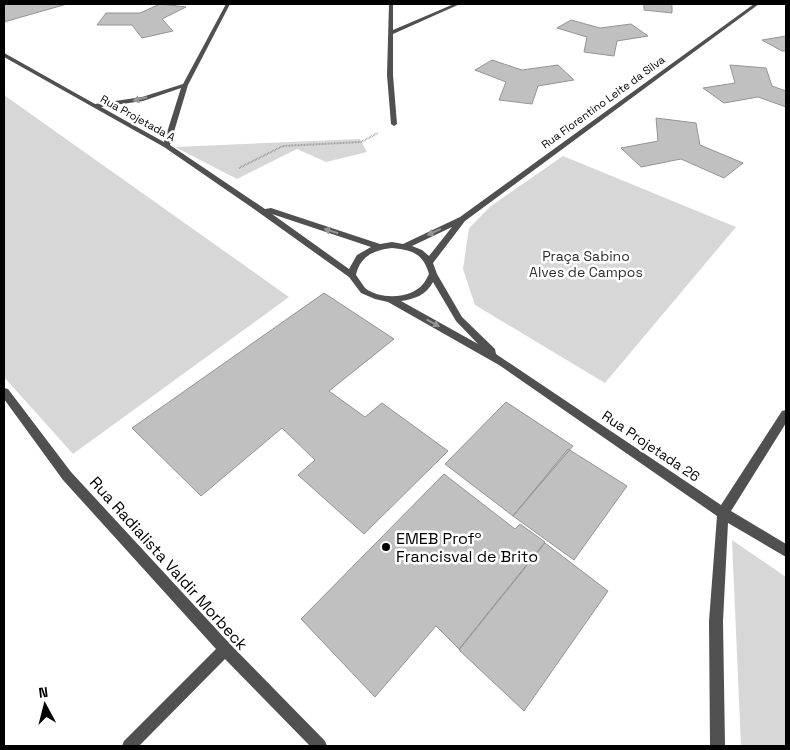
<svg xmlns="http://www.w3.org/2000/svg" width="790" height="750" viewBox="0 0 790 750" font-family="'Space Grotesk',sans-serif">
  <rect width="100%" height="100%" fill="#fff"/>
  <path fill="#d7d7d7" d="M 4,95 L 289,297 L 73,454 L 4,377 Z
    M 360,139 L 367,152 L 326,162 L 297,149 L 237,179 L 175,147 Z
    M 563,156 L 736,227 L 605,383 L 475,305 L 463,269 L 469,228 L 491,206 Z
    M 732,540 L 786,577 L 786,746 L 741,746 Z"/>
  <path fill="#c0c0c0" stroke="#949494" d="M 4,4 L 67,4 L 4,22 Z
    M 160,4 L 186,7 L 162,19 L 173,31 L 142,38 L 132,25 L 97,25 L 106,13 L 140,13 Z
    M 644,4 L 672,4 L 672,13 L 644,10 Z
    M 571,20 L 600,28 L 631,24 L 648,36 L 617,41 L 614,56 L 584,52 L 587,37 L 557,28 Z
    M 786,36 L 786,51 L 782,51 L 762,40 Z
    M 492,60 L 522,70 L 558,65 L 574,80 L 538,86 L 532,104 L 499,100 L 506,82 L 475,70 Z
    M 730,65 L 766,68 L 772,86 L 786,91 L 786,107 L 758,97 L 724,103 L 703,88 L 735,83 Z
    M 656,118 L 696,123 L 700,145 L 743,163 L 724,178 L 681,159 L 641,167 L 621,148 L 658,141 Z
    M 324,293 L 394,339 L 329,391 L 365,417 L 382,403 L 448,451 L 364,534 L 298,475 L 315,460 L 282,428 L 201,496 L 132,428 Z
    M 506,402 L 573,446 L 513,516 L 445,464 Z
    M 568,449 L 627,486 L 574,560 L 513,516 Z
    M 444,474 L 515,529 L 520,524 L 545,542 L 459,649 L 436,626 L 375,697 L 301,619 Z
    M 545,543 L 608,591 L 524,711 L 459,650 Z"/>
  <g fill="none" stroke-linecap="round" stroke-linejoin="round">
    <path stroke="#727272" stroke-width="2" stroke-dasharray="0.5 1" stroke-linecap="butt" d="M 239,168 L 283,146 L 361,142 L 378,133"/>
    <path fill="#505050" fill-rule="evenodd" d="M 226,4 L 230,4 L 188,85 L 170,145 L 265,209 L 271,208 L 380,244 L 392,242 L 403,244 L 460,217 L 754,4 L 759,4 L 465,221 L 433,263 L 437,274 L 462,317 L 495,349 L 496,354 L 721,505 L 782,411 L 786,410 L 786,423 L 731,511 L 786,544 L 786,557 L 728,523 L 723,621 L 725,746 L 710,746 L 709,621 L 717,516 L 499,365 L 388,302 L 375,299 L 361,293 L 349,277 L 254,209 L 164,147 L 4,57 L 4,53 L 6,54 L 95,104 L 142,97 L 183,84 ZM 181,88 L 164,142 L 101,107 L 143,101 ZM 272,214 L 371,247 L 357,255 L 349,269 ZM 452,227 L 429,256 L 422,250 L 412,246 ZM 392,248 C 412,250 423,253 429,274 C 427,277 426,281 423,284 C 411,299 380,300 365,288 C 362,284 359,279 356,275 C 360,256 374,250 392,248 ZM 433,282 L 456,321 L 478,344 L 401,301 C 415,299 426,295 433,282 Z
      M 389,4 L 393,4 L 393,30 L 454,4 L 460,4 L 393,34 L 393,75 L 397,124 L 394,126 L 391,124 L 387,75 Z
      M 4,388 L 8,389 L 71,472 L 230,644 L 325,741 L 327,746 L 310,746 L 225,659 L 139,746 L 122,746 L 124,741 L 216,649 L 63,480 L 4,399 Z"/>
  </g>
  <defs><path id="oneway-solid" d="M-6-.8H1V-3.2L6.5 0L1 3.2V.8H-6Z" transform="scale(1.25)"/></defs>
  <g fill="#969696">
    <use href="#oneway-solid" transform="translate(140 99) rotate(166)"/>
    <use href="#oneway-solid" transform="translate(331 231) rotate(-162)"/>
    <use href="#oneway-solid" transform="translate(434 232) rotate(155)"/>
    <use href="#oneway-solid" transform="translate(433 323) rotate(29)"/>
  </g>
  <circle fill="#000" stroke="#fff" stroke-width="2" cx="386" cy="547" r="5"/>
  <g text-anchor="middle" stroke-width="5" stroke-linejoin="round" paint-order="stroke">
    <g font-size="11" fill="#000" stroke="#fff">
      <text transform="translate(603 102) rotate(-36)" y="4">Rua Florentino Leite da Silva</text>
      <text transform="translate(138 118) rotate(29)" y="4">Rua Projetada A</text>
    </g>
    <g font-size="14" fill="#2e2e2e" stroke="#fff">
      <text x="586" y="261">Praça Sabino<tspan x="586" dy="16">Alves de Campos</tspan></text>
    </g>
    <g font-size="14" fill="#000" stroke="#fff">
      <text transform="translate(651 446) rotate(34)" y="5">Rua Projetada 26</text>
    </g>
    <g font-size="16" fill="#000" stroke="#fff" text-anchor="start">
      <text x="396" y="544">EMEB Profº<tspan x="396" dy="18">Francisval de Brito</tspan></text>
    </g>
    <g font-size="16" fill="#000" stroke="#fff">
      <text transform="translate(169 563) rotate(48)" y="6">Rua Radialista Valdir Morbeck</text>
    </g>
  </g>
  <rect width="790" height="750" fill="none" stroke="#000000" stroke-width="10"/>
  <g transform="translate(45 705) rotate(353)" stroke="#ffffff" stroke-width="4" paint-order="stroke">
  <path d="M0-4L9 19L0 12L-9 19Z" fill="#000000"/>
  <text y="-8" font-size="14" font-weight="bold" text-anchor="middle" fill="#000000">N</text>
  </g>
</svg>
